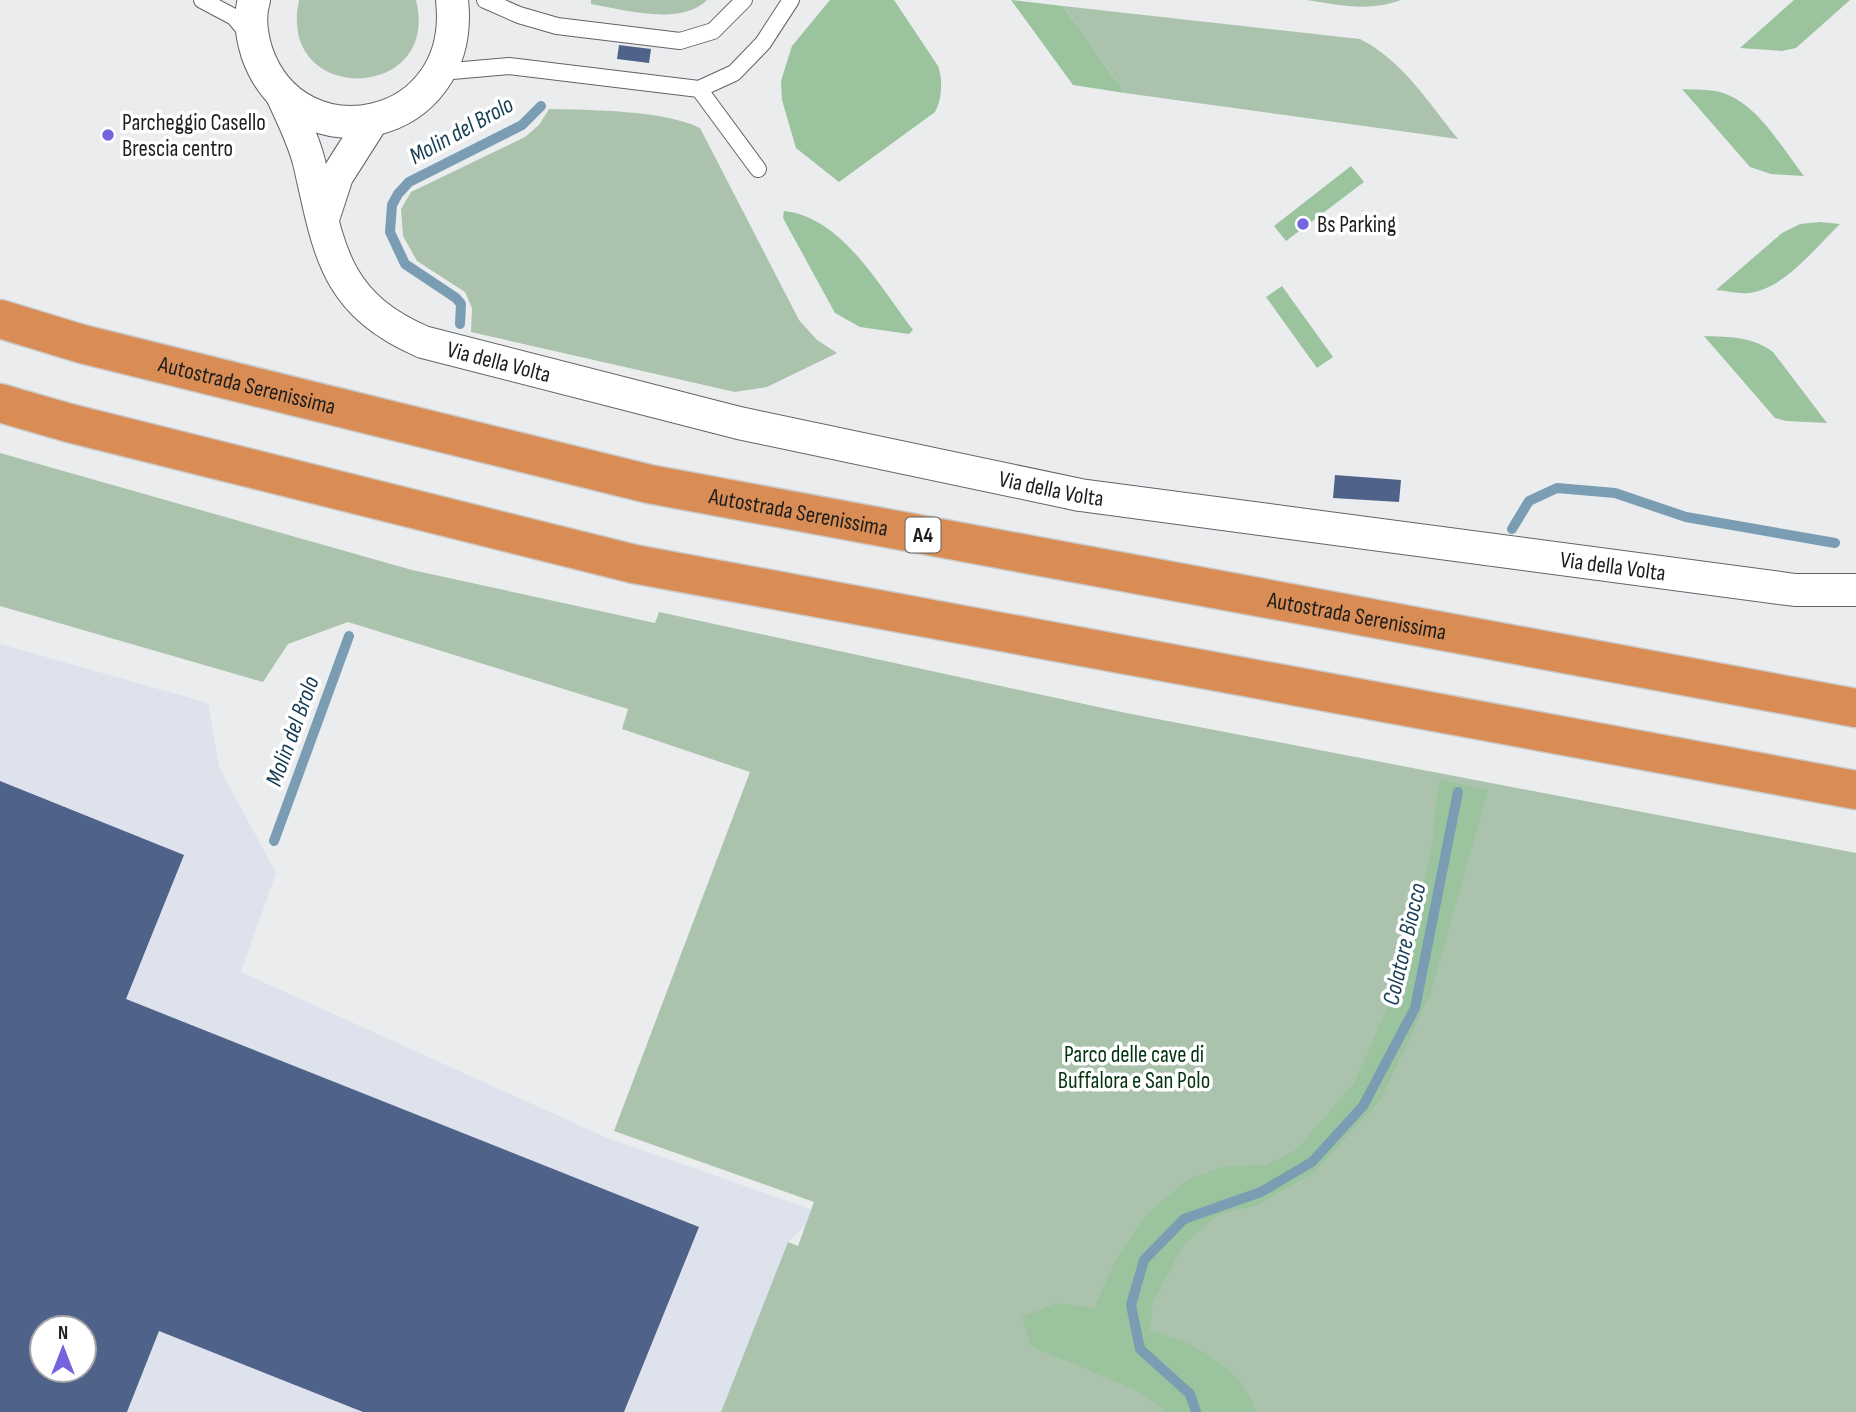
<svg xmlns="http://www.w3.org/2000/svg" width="1856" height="1412" viewBox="0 0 1856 1412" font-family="'Sofia Sans Condensed',sans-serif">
  <rect width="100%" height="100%" fill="#eaecee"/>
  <path fill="#dee2ec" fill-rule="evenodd" d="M 0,644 L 208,703 L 219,767 L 276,873 L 241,972 L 605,1137 L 819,1212 L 788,1242 L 721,1412 L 0,1412 ZM 42,1328 L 84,1328 L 84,1370 L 42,1370 Z"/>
  <path fill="#abc3ad" d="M 299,0 L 416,0 C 442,102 276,107 299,0 Z
    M 591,0 L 707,0 C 682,26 624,10 591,4 Z
    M 1307,0 L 1401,0 C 1369,12 1339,5 1307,0 Z
    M 1063,6 L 1360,39 C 1403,61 1428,102 1458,139 L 1125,93 Z
    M 549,109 C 591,110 663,110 700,128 L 799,320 L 817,340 L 837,353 L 767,387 L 735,392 L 471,332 L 472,308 L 465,292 L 417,261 L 403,236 L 401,209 L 411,192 L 525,137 L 539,125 Z
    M 0,453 L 412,570 L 655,623 L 659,612 L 1126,713 L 1856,853 L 1856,1412 L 721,1412 L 788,1242 L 798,1246 L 814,1202 L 614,1131 L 750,772 L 622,729 L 628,709 L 348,622 L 288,644 L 263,682 L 0,606 Z"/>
  <path fill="#9ac39e" d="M 830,0 L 894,0 L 938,66 C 943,79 942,100 935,112 L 839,182 L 796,148 L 782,100 L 781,81 L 792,46 Z
    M 1011,0 L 1063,6 L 1125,93 L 1073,85 Z
    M 1794,0 L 1850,0 L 1796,48 L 1782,51 L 1740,48 Z
    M 1682,89 C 1694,90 1708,89 1720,92 C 1758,103 1780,146 1804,176 L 1771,174 L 1750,167 Z
    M 1351,166 L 1364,182 L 1286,241 L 1274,226 Z
    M 784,211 C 842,217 880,287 913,330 L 909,334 L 860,327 L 835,313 L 783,218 Z
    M 1820,222 L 1840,224 C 1816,247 1784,289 1749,293 C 1739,294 1727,291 1716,290 L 1782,233 L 1800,224 Z
    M 1282,286 L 1333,357 L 1317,368 L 1266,297 Z
    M 1704,336 C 1729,337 1752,336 1773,352 L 1827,423 L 1786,421 L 1775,418 Z
    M 1439,780 L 1488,790 L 1431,993 L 1382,1097 L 1315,1172 L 1257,1205 L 1217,1215 L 1182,1247 L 1153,1302 L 1150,1331 C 1162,1335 1175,1338 1187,1343 C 1211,1354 1253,1384 1255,1412 L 1166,1412 L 1140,1392 L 1031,1346 L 1022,1317 L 1057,1303 L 1094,1308 L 1116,1260 L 1148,1213 L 1187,1180 L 1225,1166 L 1266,1165 L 1297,1149 L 1354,1083 L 1404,970 L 1431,851 Z"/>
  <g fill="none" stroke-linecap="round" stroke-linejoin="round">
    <path stroke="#7a9db3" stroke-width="10" d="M 460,324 L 461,304 L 456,298 L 405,264 L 390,232 L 392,205 L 398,194 L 409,182 L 522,125 L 541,106
      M 1512,529 L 1529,501 L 1557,488 L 1615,493 L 1686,517 L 1835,543
      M 274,841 L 349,636
      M 1196,1412 L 1190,1394 L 1140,1349 L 1131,1305 L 1144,1260 L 1184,1219 L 1261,1192 L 1312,1162 L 1363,1106 L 1415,1008 L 1458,792"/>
  </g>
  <path fill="#4f628a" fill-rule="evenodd" d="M 619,45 L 651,49 L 649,63 L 617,59 Z
    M 1335,475 L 1401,480 L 1399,502 L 1333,498 Z
    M 0,781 L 184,855 L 126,999 L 699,1227 L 624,1412 L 363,1412 L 159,1331 L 127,1412 L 0,1412 ZM 42,1328 L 84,1328 L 84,1370 L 42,1370 Z"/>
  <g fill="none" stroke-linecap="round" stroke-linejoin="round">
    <g stroke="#626366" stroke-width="18">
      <path id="lane" d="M 202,0 L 234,17 L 249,35
        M 485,0 L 519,15 L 557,26 L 680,41 L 713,31 L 744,0
        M 441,72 L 509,66 L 699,89 L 734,73 L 763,43 L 791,0
        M 699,89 L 758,169"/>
    </g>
    <g stroke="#626366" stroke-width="34">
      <g id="street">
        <path d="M 254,0 C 249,16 252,37 257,53 C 297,167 467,133 452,0"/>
        <path id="s1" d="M 281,93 C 291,115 303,138 309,162 C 329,249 333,303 423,342 L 739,423 L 1080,495 L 1795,590 L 1856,590"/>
        <path d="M 323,219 L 337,176 L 372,121"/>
      </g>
    </g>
    <g stroke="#c9c9c9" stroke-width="41">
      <g id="highway">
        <path id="s2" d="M 0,319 L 82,344 L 649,484 L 1856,708"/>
        <path d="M 0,403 L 69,423 L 634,564 L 1856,790"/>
      </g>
    </g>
    <use href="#lane" stroke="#fff" stroke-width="16"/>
    <use href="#street" stroke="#fff" stroke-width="32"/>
    <use href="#highway" stroke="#d98d54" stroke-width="38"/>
  </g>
  <g fill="#7464de" stroke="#fff" stroke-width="2.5">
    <circle cx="108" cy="135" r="7"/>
    <circle cx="1303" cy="224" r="7"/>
  </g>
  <g text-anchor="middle" stroke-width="7" stroke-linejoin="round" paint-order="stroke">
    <rect fill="#fff" stroke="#616262" stroke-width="2" x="905.5" y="517.5" width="35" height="35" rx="5"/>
    <g font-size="21" font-weight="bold" fill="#1d1e1e">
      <text x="923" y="542">A4</text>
    </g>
    <g font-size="23" fill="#1d1e1e" stroke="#fff" text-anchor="start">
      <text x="122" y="130">Parcheggio Casello<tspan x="122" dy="26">Brescia centro</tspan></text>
      <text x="1317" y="232">Bs Parking</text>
    </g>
    <g font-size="23" fill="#1d1e1e" stroke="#fff">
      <text dy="8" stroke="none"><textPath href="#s1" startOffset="378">Via della Volta</textPath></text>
      <text dy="8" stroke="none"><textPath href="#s2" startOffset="256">Autostrada Serenissima</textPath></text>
      <text dy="8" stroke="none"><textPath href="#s1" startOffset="945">Via della Volta</textPath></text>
      <text dy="8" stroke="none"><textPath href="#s2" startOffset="822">Autostrada Serenissima</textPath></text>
      <text dy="8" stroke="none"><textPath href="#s1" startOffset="1512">Via della Volta</textPath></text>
      <text dy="8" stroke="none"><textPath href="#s2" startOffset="1390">Autostrada Serenissima</textPath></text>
    </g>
    <g font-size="23" fill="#04330f" stroke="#fff">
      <text x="1134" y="1062">Parco delle cave di<tspan x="1134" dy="26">Buffalora e San Polo</tspan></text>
    </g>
    <g font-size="24" font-style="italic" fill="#163d53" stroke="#fff">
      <text transform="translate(461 130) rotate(-29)" y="8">Molin del Brolo</text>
      <text transform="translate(292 731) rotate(-70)" y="8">Molin del Brolo</text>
      <text transform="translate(1404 944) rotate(-77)" y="8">Colatore Biocco</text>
    </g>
  </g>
  <g transform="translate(63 1349)"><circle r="33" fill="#ffffff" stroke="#a5a5a5" stroke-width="2"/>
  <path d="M0-5L12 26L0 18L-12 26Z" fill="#7464de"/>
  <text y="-10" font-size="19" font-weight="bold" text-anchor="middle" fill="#1d1e1e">N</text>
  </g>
</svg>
